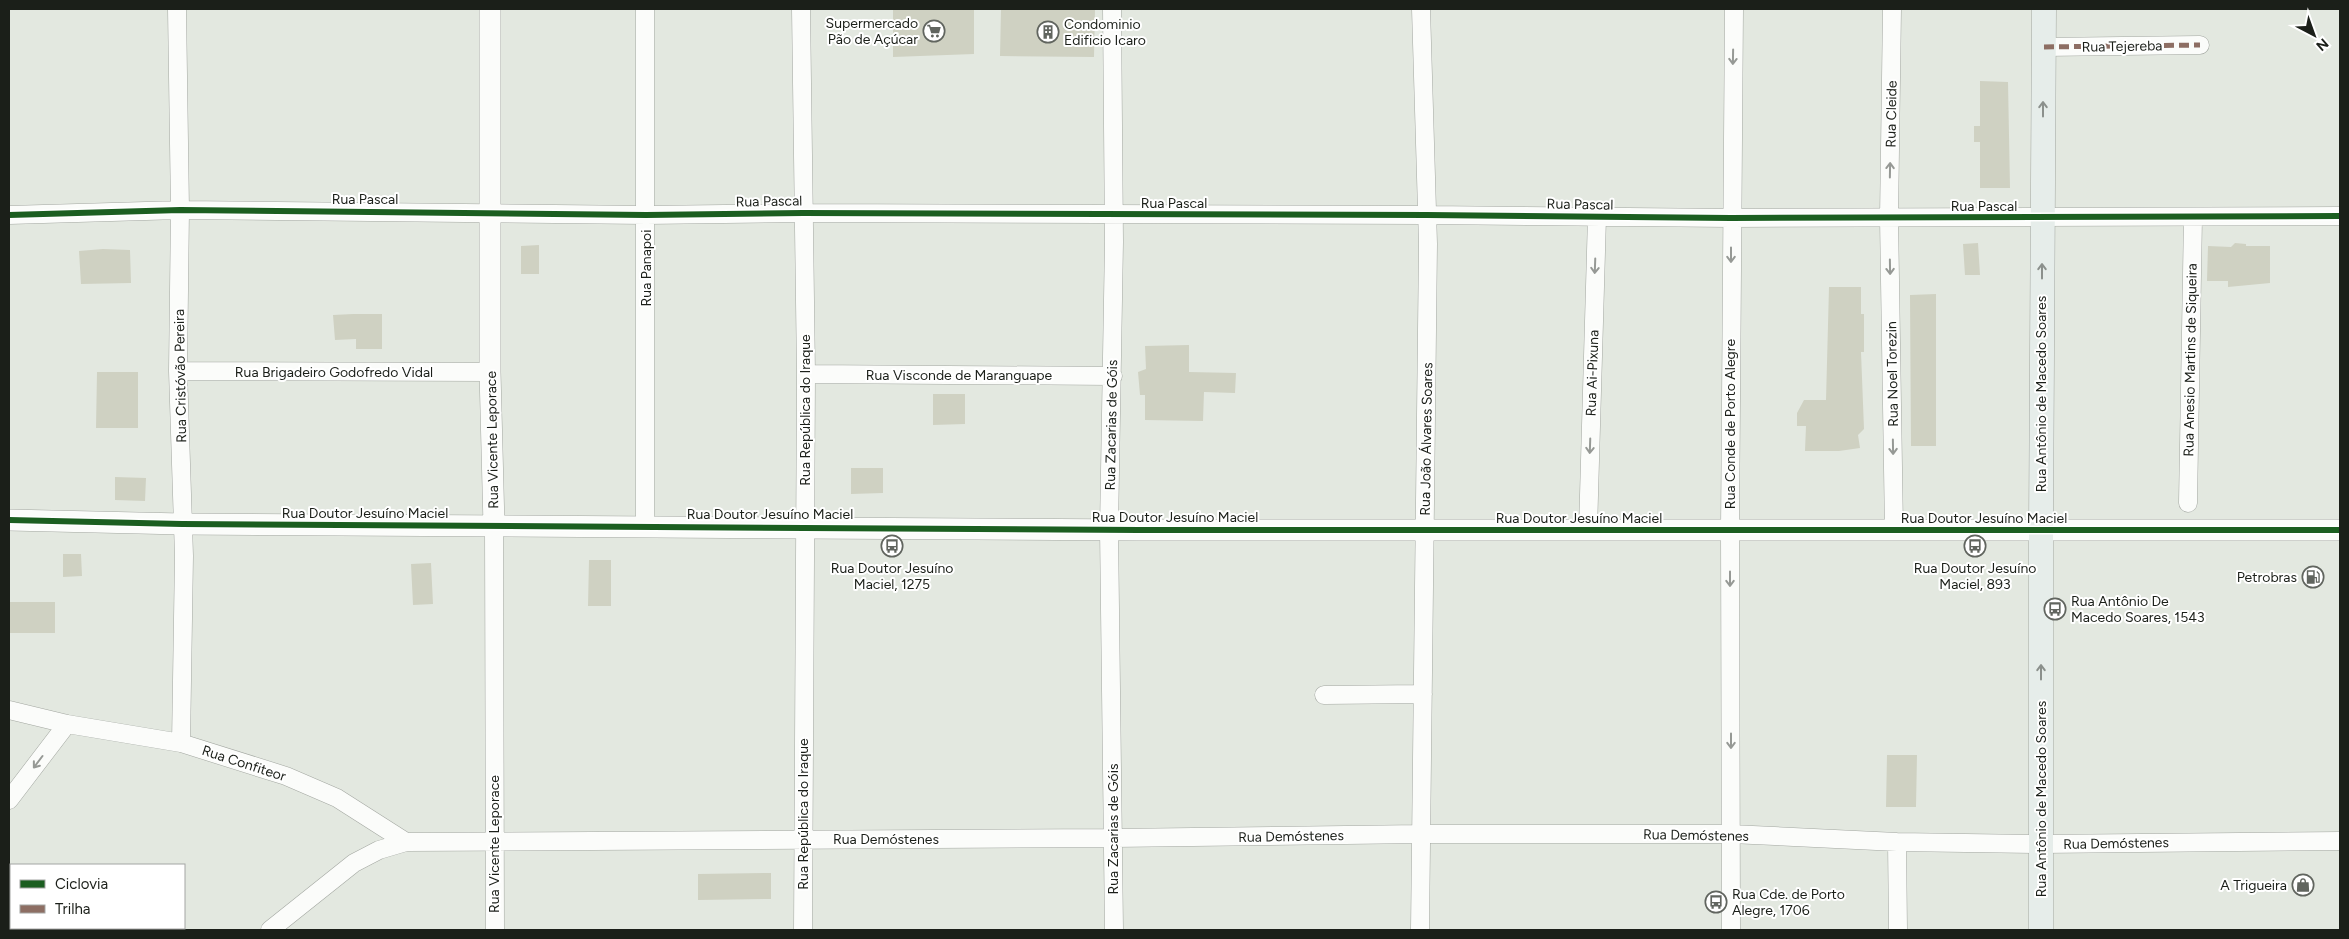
<svg xmlns="http://www.w3.org/2000/svg" width="2349" height="939" viewBox="0 0 2349 939" font-family="Figtree,sans-serif">
  <rect width="100%" height="100%" fill="#e3e8e0"/>
  <path fill="#cfd1c2" d="M 893,9 L 974,9 L 974,54 L 893,57 Z
    M 1001,9 L 1095,9 L 1094,57 L 1000,56 Z
    M 1980,81 L 2008,82 L 2010,188 L 1980,188 L 1980,142 L 1974,142 L 1974,126 L 1980,126 Z
    M 1978,243 L 1980,275 L 1965,275 L 1963,244 Z
    M 2235,243 L 2246,244 L 2246,246 L 2270,246 L 2270,283 L 2228,287 L 2228,281 L 2207,281 L 2208,246 L 2231,247 Z
    M 539,245 L 539,274 L 521,274 L 521,246 Z
    M 103,249 L 130,250 L 131,283 L 81,284 L 79,251 Z
    M 1829,287 L 1861,287 L 1861,314 L 1864,314 L 1864,352 L 1861,352 L 1864,429 L 1858,435 L 1860,448 L 1839,451 L 1805,451 L 1806,426 L 1797,426 L 1797,413 L 1804,400 L 1826,400 Z
    M 1936,294 L 1936,446 L 1911,446 L 1910,295 Z
    M 353,314 L 382,314 L 382,349 L 356,349 L 356,339 L 335,340 L 333,315 Z
    M 1189,345 L 1189,372 L 1236,373 L 1235,393 L 1204,392 L 1203,421 L 1145,420 L 1145,395 L 1140,395 L 1138,372 L 1146,369 L 1145,346 Z
    M 97,372 L 138,372 L 138,428 L 96,428 Z
    M 933,394 L 965,394 L 965,424 L 933,425 Z
    M 851,468 L 883,468 L 883,493 L 851,494 Z
    M 115,477 L 146,478 L 145,501 L 115,500 Z
    M 63,554 L 81,554 L 82,576 L 63,577 Z
    M 589,560 L 611,560 L 611,606 L 588,606 Z
    M 431,563 L 433,604 L 413,605 L 411,564 Z
    M 9,602 L 55,602 L 55,633 L 9,633 Z
    M 1887,755 L 1917,755 L 1916,807 L 1886,807 Z
    M 771,873 L 771,899 L 698,900 L 698,874 Z"/>
  <g fill="none" stroke-linecap="round" stroke-linejoin="round">
    <g stroke="#a3a7a1" stroke-width="19">
      <path id="minor" d="M 177,9 L 180,210 L 178,371 L 184,556 L 181,743
        M 645,9 L 645,526
        M 801,9 L 806,374 L 803,930
        M 1112,9 L 1114,242 L 1109,529 L 1114,930
        M 1892,9 L 1889,218 L 1894,530
        M 2044,47 L 2200,45
        M 9,215 L 180,210 L 646,215 L 803,213 L 1427,215 L 1731,218 L 2340,216
        M 178,371 L 490,372
        M 806,374 L 1113,376
        M 2188,503 L 2193,217
        M 494,526 L 495,930
        M 1588,530 L 1597,217
        M 1324,695 L 1423,694
        M 9,710 L 67,724 L 181,743 L 286,776 L 337,798 L 406,842
        M 9,800 L 67,724
        M 1897,842 L 1898,930
        M 9,879 L 11,880
        M 9,899 L 11,897
        M 50,928 L 51,930
        M 141,928 L 145,930
        M 270,930 L 354,863 L 379,850 L 406,842 L 1114,838 L 1421,834 L 1731,834 L 1897,842 L 2041,844 L 2340,841
        M 1420,930 L 1428,244 L 1421,9
        M 1731,930 L 1730,530 L 1734,9"/>
    </g>
    <g stroke="#a3a7a1" stroke-width="22">
      <path id="tertiary" d="M 490,9 L 490,372 L 494,526
        M 9,520 L 182,524 L 1139,530 L 2340,530"/>
    </g>
    <g stroke="#a3a7a1" stroke-width="25">
      <path id="secondary" d="M 2041,930 L 2041,530 L 2044,9"/>
    </g>
    <use href="#minor" stroke="#fbfcfa" stroke-width="18"/>
    <use href="#tertiary" stroke="#fbfcfa" stroke-width="21"/>
    <use href="#secondary" stroke="#e6edea" stroke-width="24"/>
    <path stroke="#8d6e63" stroke-width="5" stroke-dasharray="10 5" stroke-linecap="butt" d="M 2044,47 L 2200,45"/>
    <g stroke="#fff" stroke-width="9">
      <path id="cycleway" d="M 9,215 L 180,210 L 646,215 L 803,213 L 1427,215 L 1731,218 L 2340,216
        M 9,520 L 182,524 L 1139,530 L 2340,530"/>
    </g>
    <use href="#cycleway" stroke="#1b5e20" stroke-width="6"/>
  </g>
  <defs><path id="oneway-shaft" d="M-6 0H5M1.5-3L5.5 0L1.5 3" fill="none" stroke-width="1.6" stroke-linecap="round" stroke-linejoin="round" transform="scale(1.25)"/></defs>
  <g stroke="#969995">
    <use href="#oneway-shaft" transform="translate(1733 57) rotate(91)"/>
    <use href="#oneway-shaft" transform="translate(1890 170) rotate(-89)"/>
    <use href="#oneway-shaft" transform="translate(1731 255) rotate(90)"/>
    <use href="#oneway-shaft" transform="translate(1595 266) rotate(92)"/>
    <use href="#oneway-shaft" transform="translate(1890 267) rotate(89)"/>
    <use href="#oneway-shaft" transform="translate(1590 446) rotate(92)"/>
    <use href="#oneway-shaft" transform="translate(1893 447) rotate(89)"/>
    <use href="#oneway-shaft" transform="translate(1730 579) rotate(90)"/>
    <use href="#oneway-shaft" transform="translate(1731 741) rotate(90)"/>
    <use href="#oneway-shaft" transform="translate(38 762) rotate(127)"/>
  </g>
  <g stroke="#8b908c">
    <use href="#oneway-shaft" transform="translate(2043 109) rotate(-90)"/>
    <use href="#oneway-shaft" transform="translate(2042 271) rotate(-90)"/>
    <use href="#oneway-shaft" transform="translate(2041 672) rotate(-90)"/>
  </g>
  <defs>
    <g id="supermarket-ring" transform="scale(1.125)"><circle r="9.5" fill="#fff" stroke="#61655f" stroke-width="1.5"/><path d="M-6-5.5h2.5l.6 2H6L4.5 2H-2.5L-4.4-4H-6ZM-1.5 3.2a1.3 1.3 0 1 0 .1 0ZM3 3.2a1.3 1.3 0 1 0 .1 0Z" fill="#61655f"/></g>
    <g id="building-ring" transform="scale(1.125)"><circle r="9.5" fill="#fff" stroke="#61655f" stroke-width="1.5"/><path d="M-4-6H4V6H1V3H-1V6H-4ZM-2.5-4.3h1.7v1.8h-1.7ZM.8-4.3h1.7v1.8H.8ZM-2.5-1h1.7V.8h-1.7ZM.8-1h1.7V.8H.8Z" fill="#61655f"/></g>
    <g id="bus-ring" transform="scale(1.125)"><circle r="9.5" fill="#fff" stroke="#61655f" stroke-width="1.5"/><path d="M-5-6H5V4H4V6H2V4H-2V6H-4V4H-5ZM-3.5-4V0h7V-4ZM-3.5 1.2v1.5H-2V1.2ZM2 1.2v1.5H3.5V1.2Z" fill="#61655f"/></g>
    <g id="fuel-ring" transform="scale(1.125)"><circle r="9.5" fill="#fff" stroke="#61655f" stroke-width="1.5"/><path d="M-5.5-6h7V0h2V4h1.3V-2.5L3-4.5l.8-.8L6-3V5H2.5V1h-1V6h-7ZM-4.2-4.7v3.2H.2V-4.7Z" fill="#61655f"/></g>
    <g id="shop-ring" transform="scale(1.125)"><circle r="9.5" fill="#fff" stroke="#61655f" stroke-width="1.5"/><path d="M-5-2.5h2.3a2.7 3.5 0 0 1 5.4 0H5L5.5 6h-11ZM-1.5-2.5h3a1.5 2.3 0 0 0-3 0Z" fill="#61655f"/></g>
  </defs>
  <g fill-rule="evenodd">
    <use href="#supermarket-ring" x="934" y="31"/>
    <use href="#building-ring" x="1048" y="32"/>
    <use href="#bus-ring" x="892" y="546"/>
    <use href="#bus-ring" x="1975" y="546"/>
    <use href="#fuel-ring" x="2313" y="577"/>
    <use href="#bus-ring" x="2055" y="609"/>
    <use href="#shop-ring" x="2303" y="885"/>
    <use href="#bus-ring" x="1716" y="902"/>
  </g>
  <g text-anchor="middle" stroke-width="4" stroke-linejoin="round" paint-order="stroke">
    <g font-size="14" fill="#1b1f19" stroke="#fff" text-anchor="end">
      <text x="918" y="28">Supermercado<tspan x="918" dy="16">Pão de Açúcar</tspan></text>
      <text x="1064" y="29" text-anchor="start">Condominio<tspan x="1064" dy="16">Edificio Icaro</tspan></text>
      <text x="892" y="573" text-anchor="middle">Rua Doutor Jesuíno<tspan x="892" dy="16">Maciel, 1275</tspan></text>
      <text x="1975" y="573" text-anchor="middle">Rua Doutor Jesuíno<tspan x="1975" dy="16">Maciel, 893</tspan></text>
      <text x="2297" y="582">Petrobras</text>
      <text x="2071" y="606" text-anchor="start">Rua Antônio De<tspan x="2071" dy="16">Macedo Soares, 1543</tspan></text>
      <text x="2287" y="890">A Trigueira</text>
      <text x="1732" y="899" text-anchor="start">Rua Cde. de Porto<tspan x="1732" dy="16">Alegre, 1706</tspan></text>
    </g>
    <g font-size="14" fill="#1b1f19" stroke="#fff">
      <text transform="translate(2122 46) rotate(-1)" y="5">Rua Tejereba</text>
      <text transform="translate(1891 114) rotate(-89)" y="5">Rua Cleide</text>
      <text x="365" y="204">Rua Pascal</text>
      <text transform="translate(769 201) rotate(-1)" y="5">Rua Pascal</text>
      <text x="1174" y="208">Rua Pascal</text>
      <text transform="translate(1580 204) rotate(1)" y="5">Rua Pascal</text>
      <text x="1984" y="211">Rua Pascal</text>
      <text transform="translate(646 268) rotate(-90)" y="5">Rua Panapoi</text>
      <text transform="translate(2190 360) rotate(-89)" y="5">Rua Anesio Martins de Siqueira</text>
      <text x="334" y="377">Rua Brigadeiro Godofredo Vidal</text>
      <text transform="translate(1592 373) rotate(-88)" y="5">Rua Ai-Pixuna</text>
      <text transform="translate(1892 374) rotate(-91)" y="5">Rua Noel Torezin</text>
      <text x="959" y="380">Rua Visconde de Maranguape</text>
      <text transform="translate(180 376) rotate(-91)" y="5">Rua Cristóvão Pereira</text>
      <text transform="translate(2041 394) rotate(-90)" y="5">Rua Antônio de Macedo Soares</text>
      <text transform="translate(805 410) rotate(-90)" y="5">Rua República do Iraque</text>
      <text transform="translate(1730 424) rotate(-90)" y="5">Rua Conde de Porto Alegre</text>
      <text transform="translate(1111 425) rotate(-89)" y="5">Rua Zacarias de Góis</text>
      <text transform="translate(1426 439) rotate(-89)" y="5">Rua João Álvares Soares</text>
      <text transform="translate(492 440) rotate(-91)" y="5">Rua Vicente Leporace</text>
      <text x="365" y="518">Rua Doutor Jesuíno Maciel</text>
      <text x="770" y="519">Rua Doutor Jesuíno Maciel</text>
      <text x="1175" y="522">Rua Doutor Jesuíno Maciel</text>
      <text x="1579" y="523">Rua Doutor Jesuíno Maciel</text>
      <text x="1984" y="523">Rua Doutor Jesuíno Maciel</text>
      <text transform="translate(244 763) rotate(18)" y="5">Rua Confiteor</text>
      <text transform="translate(2041 799) rotate(-90)" y="5">Rua Antônio de Macedo Soares</text>
      <text transform="translate(803 814) rotate(-90)" y="5">Rua República do Iraque</text>
      <text transform="translate(1113 829) rotate(-90)" y="5">Rua Zacarias de Góis</text>
      <text transform="translate(1696 835) rotate(1)" y="5">Rua Demóstenes</text>
      <text transform="translate(1291 836) rotate(-1)" y="5">Rua Demóstenes</text>
      <text x="886" y="844">Rua Demóstenes</text>
      <text transform="translate(2116 843) rotate(-1)" y="5">Rua Demóstenes</text>
      <text transform="translate(494 844) rotate(-90)" y="5">Rua Vicente Leporace</text>
    </g>
  </g>
  <rect width="2349" height="939" fill="none" stroke="#1b1f19" stroke-width="20"/>
  <rect x="10" y="864" width="175" height="65" fill="#ffffff" stroke="#a4a5a3"/>
  <rect x="20" y="880" width="25" height="8" fill="#1b5e20" stroke="#a4a5a3"/>
  <text x="55" y="889" font-size="15" fill="#1b1f19">Ciclovia</text>
  <rect x="20" y="905" width="25" height="8" fill="#8d6e63" stroke="#a4a5a3"/>
  <text x="55" y="914" font-size="15" fill="#1b1f19">Trilha</text>
  <g transform="translate(2314 35) rotate(139)" stroke="#ffffff" stroke-width="4" paint-order="stroke">
  <path d="M0-4L9 19L0 12L-9 19Z" fill="#1b1f19"/>
  <text y="-8" font-size="14" font-weight="bold" text-anchor="middle" fill="#1b1f19">N</text>
  </g>
</svg>
